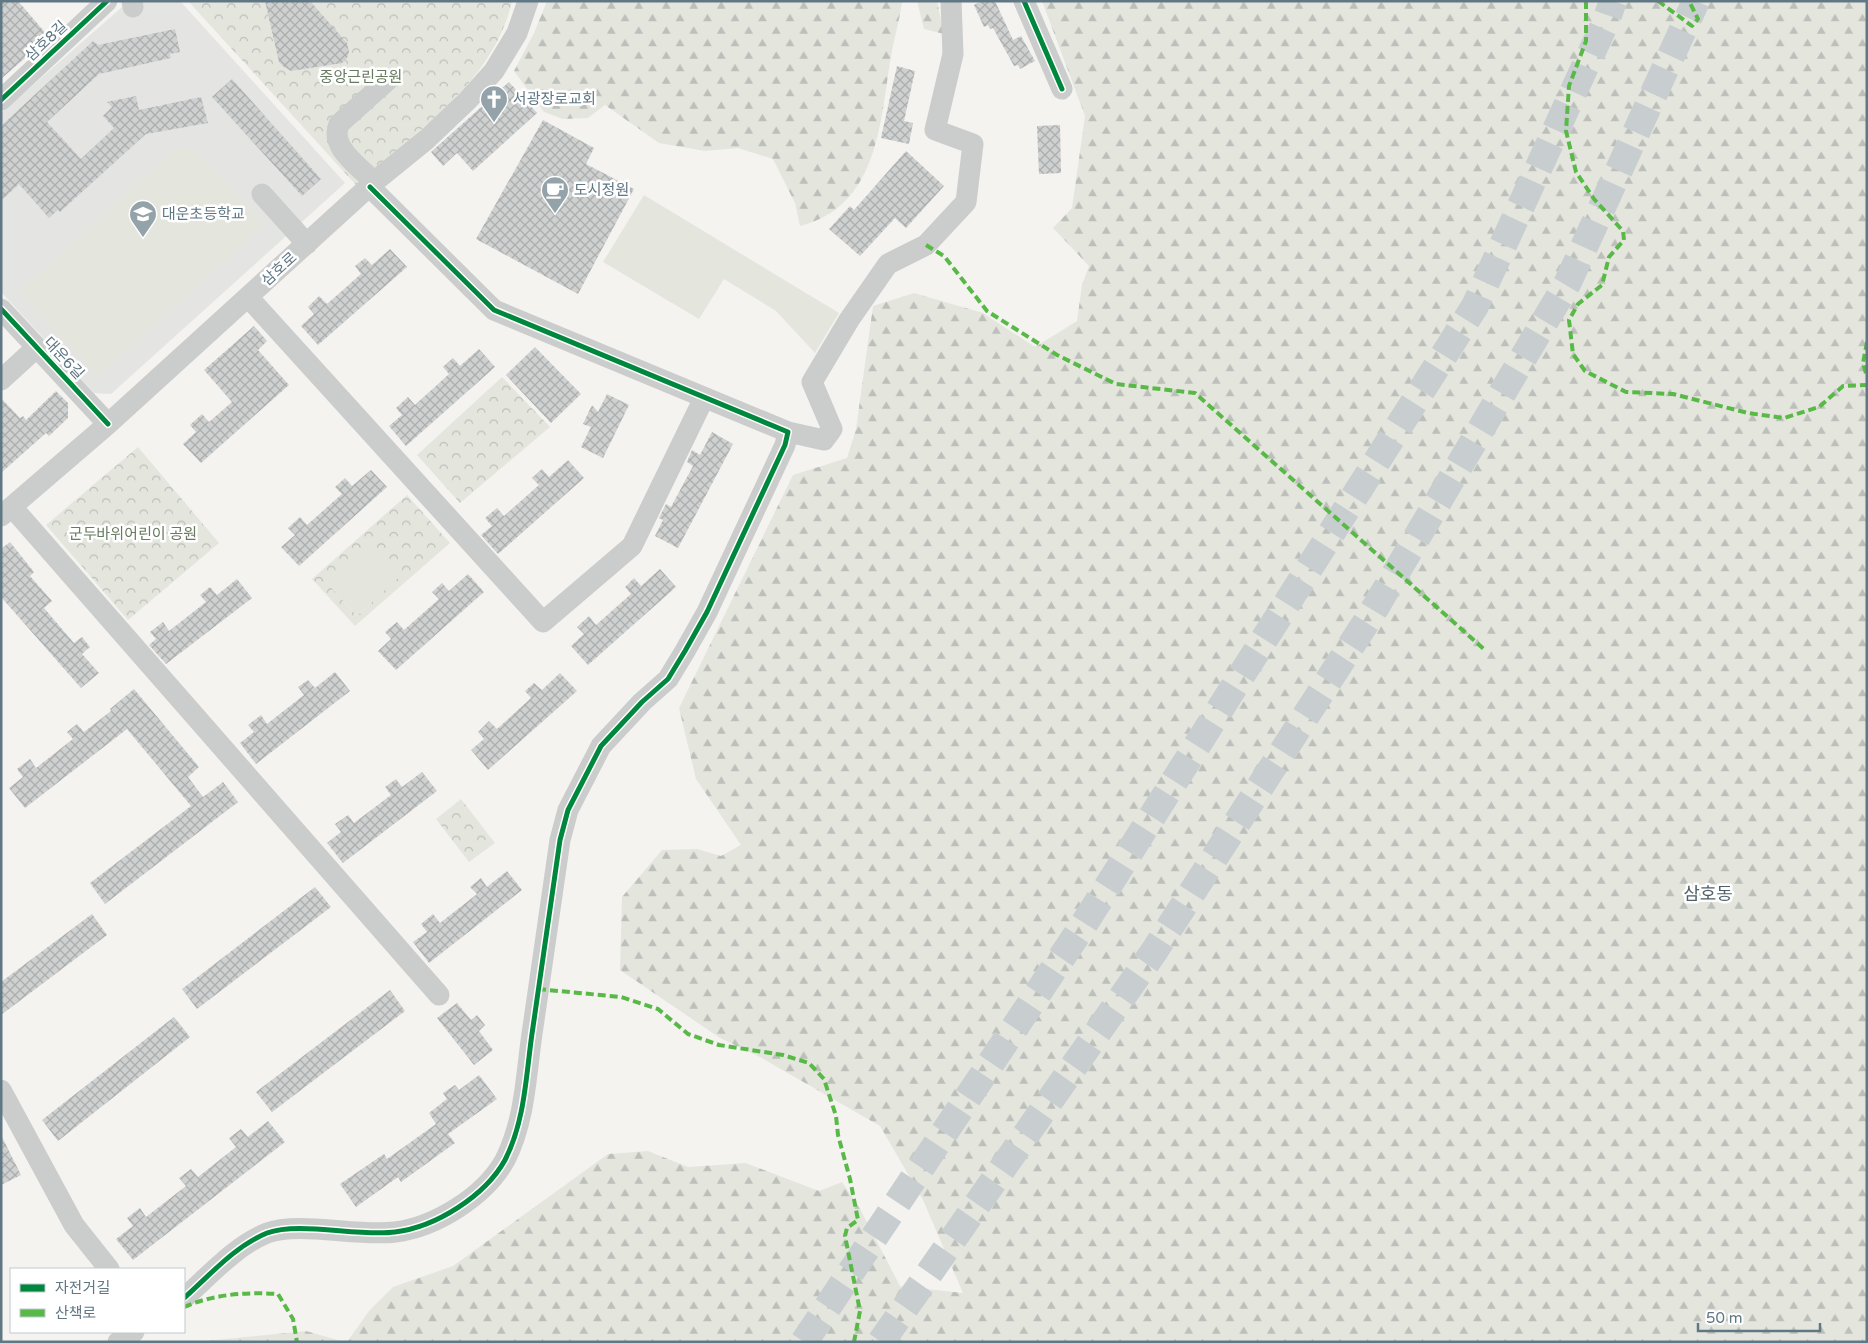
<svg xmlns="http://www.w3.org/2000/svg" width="1868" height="1343" viewBox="0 0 1868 1343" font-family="'Varela Round','Noto Sans KR',sans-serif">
  <defs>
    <pattern id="forest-firs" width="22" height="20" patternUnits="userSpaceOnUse" patternTransform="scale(1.25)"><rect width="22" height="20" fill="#e4e6de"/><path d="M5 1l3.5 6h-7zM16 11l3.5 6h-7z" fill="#bcbfba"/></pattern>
    <pattern id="park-crowns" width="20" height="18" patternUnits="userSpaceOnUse" patternTransform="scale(1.25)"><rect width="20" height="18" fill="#e4e6de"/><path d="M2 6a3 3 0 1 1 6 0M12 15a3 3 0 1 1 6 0" fill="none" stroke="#bcbfba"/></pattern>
    <pattern id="building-cross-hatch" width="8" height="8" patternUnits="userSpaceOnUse" patternTransform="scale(1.25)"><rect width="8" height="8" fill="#cfd0d0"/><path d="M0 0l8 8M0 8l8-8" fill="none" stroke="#abaeae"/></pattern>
  </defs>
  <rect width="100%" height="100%" fill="#f4f3f0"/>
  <path fill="#e4e4e3" d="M 129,1 L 180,1 L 345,183 L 111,394 L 94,393 L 1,292 L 1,113 Z"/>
  <path fill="#e4e6de" d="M 177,147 L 195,150 L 264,225 L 98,377 L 19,292 Z
    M 644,195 L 839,313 L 815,353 L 776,311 L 724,279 L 699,319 L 603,262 Z
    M 369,543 L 400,577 L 357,616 L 326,582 Z"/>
  <path fill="url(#forest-firs)" d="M 547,1 L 905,1 L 902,3 C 899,23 893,42 890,62 C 880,127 876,207 800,226 L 795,203 L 773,159 L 738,148 L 705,151 L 659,143 L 605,105 L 588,118 L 563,119 L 544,112 L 514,71 L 534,33 Z
    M 917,1 L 937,1 L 944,34 L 924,29 Z
    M 1042,1 L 1867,1 L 1867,1342 L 347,1342 L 369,1311 L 393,1287 L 453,1266 L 608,1154 L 648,1151 L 688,1167 L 746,1163 L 819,1191 L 842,1182 L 860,1209 L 900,1286 L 963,1293 L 923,1200 L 880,1126 L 760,1057 L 720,1038 L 620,970 L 622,897 L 662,850 L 697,849 L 721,856 L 741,845 L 696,779 L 679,708 L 793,475 L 847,458 L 856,429 L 873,306 L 914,293 L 983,313 L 1035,347 L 1077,321 L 1082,285 L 1089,266 L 1053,228 L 1072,208 L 1085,116 Z
    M 306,1331 L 345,1342 L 204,1342 L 205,1341 Z"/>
  <path fill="url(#park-crowns)" fill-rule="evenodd" d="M 188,1 L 512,1 C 494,82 415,133 356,185 Z
    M 502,377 L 550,427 L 460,503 L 417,455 Z
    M 138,447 L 219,543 L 128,620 L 46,525 Z
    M 407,495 L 450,543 L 355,626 L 312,579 ZM 369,544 L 399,577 L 357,616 L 326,582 Z
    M 461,799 L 495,843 L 469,862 L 436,819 Z"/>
  <path fill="url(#building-cross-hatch)" d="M 1,1 L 18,1 L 49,37 L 1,79 Z
    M 265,1 L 310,1 L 347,43 L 349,52 L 347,58 L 342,63 L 291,71 L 284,67 L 279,62 Z
    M 982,1 L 995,1 L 1013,40 L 1021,36 L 1035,61 L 1020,69 L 1018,65 L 1014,66 L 993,28 L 990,29 L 988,25 L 984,27 L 974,5 Z
    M 175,29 L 180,52 L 170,54 L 171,58 L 99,74 L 47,122 L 81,159 L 114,128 L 103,116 L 112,107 L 107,102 L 136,96 L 139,110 L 201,97 L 208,123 L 146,134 L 60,212 L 58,210 L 49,218 L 19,184 L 1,201 L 1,126 L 93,41 L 98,45 Z
    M 897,66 L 915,71 L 904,121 L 913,123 L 909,144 L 881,138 Z
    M 232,79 L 321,179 L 302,196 L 212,97 Z
    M 509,82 L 537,113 L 473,171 L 457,153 L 443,166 L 431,152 Z
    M 543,120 L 594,148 L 586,164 L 634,189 L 578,294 L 476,239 Z
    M 1060,125 L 1061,173 L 1039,174 L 1037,126 Z
    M 906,151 L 944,186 L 906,228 L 895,218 L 860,256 L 829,229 L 850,206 L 854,210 Z
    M 390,249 L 407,267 L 318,345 L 301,326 L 314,314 L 308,307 L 319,296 L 327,304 L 361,274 L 355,266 L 365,258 L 372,265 Z
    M 254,326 L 267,341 L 258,350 L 289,385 L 201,463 L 183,444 L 196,432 L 190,425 L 202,414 L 209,422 L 232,402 L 204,370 Z
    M 535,347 L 581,394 L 551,423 L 506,375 Z
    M 479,349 L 495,367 L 406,446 L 389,426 L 402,415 L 396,408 L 408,397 L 415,405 L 449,374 L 443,367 L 453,358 L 460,366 Z
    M 56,391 L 68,403 L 68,418 L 49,436 L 46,433 L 1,473 L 1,398 L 20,418 L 23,416 L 26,420 Z
    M 607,394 L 629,405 L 603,458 L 581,447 L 591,427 L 583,424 L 592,405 L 598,412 Z
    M 712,432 L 733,444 L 678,548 L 655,536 L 663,520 L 659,518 L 666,504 L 671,507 L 693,466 L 687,462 L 692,450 L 700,455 Z
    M 568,460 L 584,478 L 498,554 L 481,535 L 492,526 L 485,518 L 497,508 L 504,516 L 539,485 L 532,478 L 542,469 L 549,477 Z
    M 371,470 L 387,487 L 299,566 L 281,547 L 295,535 L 288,528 L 300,517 L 307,525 L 342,494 L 335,487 L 345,478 L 352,486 Z
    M 10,542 L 34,572 L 30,576 L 52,601 L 44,608 L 74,643 L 82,637 L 90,647 L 82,654 L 99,673 L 81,688 L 1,597 L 1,549 Z
    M 660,569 L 676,587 L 588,665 L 571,646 L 584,634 L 577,627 L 589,616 L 596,625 L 631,594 L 625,587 L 634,578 L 641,586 Z
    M 468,574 L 484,592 L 396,670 L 378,651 L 391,639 L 385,632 L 397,622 L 404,630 L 439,599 L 432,592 L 442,583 L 449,591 Z
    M 237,579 L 252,598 L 166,664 L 149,645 L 156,639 L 150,632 L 163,622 L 169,631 L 206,602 L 200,595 L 210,587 L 217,595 Z
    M 335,672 L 350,691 L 256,764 L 240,743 L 254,732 L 248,725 L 261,715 L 267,724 L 304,695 L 298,687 L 308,680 L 315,688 Z
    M 560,673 L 577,691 L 488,770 L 471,750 L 484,739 L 478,732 L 489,721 L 497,729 L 531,698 L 525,691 L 534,683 L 542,690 Z
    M 134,689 L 199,767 L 188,777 L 203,797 L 223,782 L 238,802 L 105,904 L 90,883 L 191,806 L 127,729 L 25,808 L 9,788 L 23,777 L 17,769 L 30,759 L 36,768 L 73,739 L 67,732 L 77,724 L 84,732 L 111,711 L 110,709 Z
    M 422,772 L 437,791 L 343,863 L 327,843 L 341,832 L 335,824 L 348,815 L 354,823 L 391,795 L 385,787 L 396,779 L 402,787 Z
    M 507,871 L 522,890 L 429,963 L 413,942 L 427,932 L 421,924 L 433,914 L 440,923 L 477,894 L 470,887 L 481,878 L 487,887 Z
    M 315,887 L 331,907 L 197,1009 L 182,989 Z
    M 92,914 L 107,935 L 1,1015 L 1,982 Z
    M 390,990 L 405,1011 L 272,1112 L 256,1092 Z
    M 457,1003 L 471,1020 L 477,1015 L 485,1025 L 479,1031 L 493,1050 L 474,1065 L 437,1018 Z
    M 174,1017 L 190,1037 L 58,1141 L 42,1120 Z
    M 479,1075 L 497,1099 L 448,1134 L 455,1143 L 401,1182 L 398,1177 L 356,1207 L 340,1184 L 384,1154 L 387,1159 L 436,1124 L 429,1113 L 447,1099 L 443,1093 L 455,1085 L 459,1090 Z
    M 268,1121 L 285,1142 L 133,1260 L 116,1239 L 133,1226 L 127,1218 L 140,1208 L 146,1217 L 186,1186 L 179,1178 L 191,1169 L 198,1177 L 236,1147 L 229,1138 L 241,1129 L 248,1137 Z
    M 1,1135 L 21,1175 L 1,1185 Z"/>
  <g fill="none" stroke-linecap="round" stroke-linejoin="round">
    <path stroke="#c8ced0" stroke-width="28" stroke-dasharray="28 14" stroke-linecap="butt" d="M 804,1342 L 1084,924 L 1475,306 L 1606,21 L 1613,1
      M 881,1342 L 1153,953 L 1372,613 L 1568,282 L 1696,1"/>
    <path stroke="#cbcccc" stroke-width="21" d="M 132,1 L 133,7
      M 1024,1 L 1062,89
      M 1,100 L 107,1
      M 374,182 C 359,166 329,147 339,124 L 388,80
      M 262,194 L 307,244
      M 248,297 L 543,622 L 632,546 L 704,398
      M 1,309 L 108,424
      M 1,380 L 37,347
      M 788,432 L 824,440 L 832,429 L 812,382 L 849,320 L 888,264 L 926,245 L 966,202 L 973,144 L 935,130 L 953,54 L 951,1
      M 12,507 L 439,995
      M 1,516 L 108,424 L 374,182 L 427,139 L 467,101 L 494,71 L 517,33 L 528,1
      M 1,1090 L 74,1225 L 109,1269
      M 184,1298 C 209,1276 235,1246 267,1233 C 299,1221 358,1237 395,1232 C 436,1227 485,1196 505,1160 C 526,1119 526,1071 533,1027 C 542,965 551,903 560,840 L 568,810 L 601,746 L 642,702 L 668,679 L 685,651 L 707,612 L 785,445 L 788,432 L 494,310 L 370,187
      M 118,1342 L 134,1332"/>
    <path stroke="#58b947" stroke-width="4" stroke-dasharray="8 4" stroke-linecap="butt" d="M 1586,1 L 1586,41 L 1569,86 L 1566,131 L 1576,172 L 1594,199 L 1623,231 L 1624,240 L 1609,257 L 1602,285 L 1578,304 L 1569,320 L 1573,354 L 1585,371 L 1626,392 L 1673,394 L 1748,413 L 1784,418 L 1819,407 L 1843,386 L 1867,385
      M 1658,1 L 1692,26 L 1698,19 L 1689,1
      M 926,245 L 944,256 L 987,311 L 1057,355 L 1116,384 L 1195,393 L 1485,650
      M 1867,342 L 1863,363 L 1867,377
      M 538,989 L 621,997 L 658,1009 L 688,1034 L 719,1045 L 783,1055 L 809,1063 L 824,1079 L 836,1116 L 838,1135 L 850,1179 L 858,1220 L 847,1228 L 845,1236 L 860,1311 L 854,1342
      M 184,1307 C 214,1294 246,1292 278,1294 L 293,1319 L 297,1342"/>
    <g stroke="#fff" stroke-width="8">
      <path id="cycleway" d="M 1024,1 L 1062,89
        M 1,100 L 107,1
        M 1,309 L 108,424
        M 184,1298 C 209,1276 235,1246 267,1233 C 299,1221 358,1237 395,1232 C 436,1227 485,1196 505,1160 C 526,1119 526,1071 533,1027 C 542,965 551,903 560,840 L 568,810 L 601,746 L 642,702 L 668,679 L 685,651 L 707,612 L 785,445 L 788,432 L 494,310 L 370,187"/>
    </g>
    <use href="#cycleway" stroke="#00873e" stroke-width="5"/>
  </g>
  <defs>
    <g id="church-pin" transform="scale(1.4375)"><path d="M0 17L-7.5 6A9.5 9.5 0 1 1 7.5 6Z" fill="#94a2aa" stroke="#fff"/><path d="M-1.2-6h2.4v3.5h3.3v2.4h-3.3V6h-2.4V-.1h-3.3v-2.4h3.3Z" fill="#fff"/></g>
    <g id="cafe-pin" transform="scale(1.4375)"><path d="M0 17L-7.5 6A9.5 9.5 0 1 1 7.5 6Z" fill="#94a2aa" stroke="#fff"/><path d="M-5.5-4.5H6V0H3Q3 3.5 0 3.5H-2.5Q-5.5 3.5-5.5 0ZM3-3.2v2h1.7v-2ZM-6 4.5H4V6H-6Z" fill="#fff"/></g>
    <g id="school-pin" transform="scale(1.4375)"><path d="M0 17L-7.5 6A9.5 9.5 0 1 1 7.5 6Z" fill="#94a2aa" stroke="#fff"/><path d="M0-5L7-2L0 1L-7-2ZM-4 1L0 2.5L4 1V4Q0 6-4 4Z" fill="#fff"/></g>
  </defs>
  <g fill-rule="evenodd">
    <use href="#church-pin" x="494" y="99"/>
    <use href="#cafe-pin" x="555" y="190"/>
    <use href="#school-pin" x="143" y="214"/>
  </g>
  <g text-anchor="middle" stroke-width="5" stroke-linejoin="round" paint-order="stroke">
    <g font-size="15" fill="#607784" stroke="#fff">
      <text transform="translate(46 41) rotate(-43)" y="5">삼호8길</text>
      <text transform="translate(279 269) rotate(-42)" y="5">삼호로</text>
      <text transform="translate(64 358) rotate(47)" y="5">대운6길</text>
    </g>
    <g font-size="15" fill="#687a60" stroke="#fff">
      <text x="361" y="82">중앙근린공원</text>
      <text x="133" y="539">군두바위어린이 공원</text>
    </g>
    <g font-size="15" fill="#607784" stroke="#fff" text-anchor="start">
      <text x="513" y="104">서광장로교회</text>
      <text x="574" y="195">도시정원</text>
      <text x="162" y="219">대운초등학교</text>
    </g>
    <g font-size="18" fill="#4f5f68" stroke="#fff">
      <text x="1708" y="900">삼호동</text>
    </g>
  </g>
  <rect width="1868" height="1343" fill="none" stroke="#607784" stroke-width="5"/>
  <rect x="10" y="1268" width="175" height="65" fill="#ffffff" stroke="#bfc9ce"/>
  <rect x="20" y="1284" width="25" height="8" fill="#00873e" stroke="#bfc9ce"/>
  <text x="55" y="1293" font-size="15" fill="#607784">자전거길</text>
  <rect x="20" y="1309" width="25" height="8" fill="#58b947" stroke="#bfc9ce"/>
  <text x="55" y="1318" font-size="15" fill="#607784">산책로</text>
  <path d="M1698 1323v8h122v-8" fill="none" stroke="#607784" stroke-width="2.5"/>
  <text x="1706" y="1323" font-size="15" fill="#607784" stroke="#ffffff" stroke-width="4" paint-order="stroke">50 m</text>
</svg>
